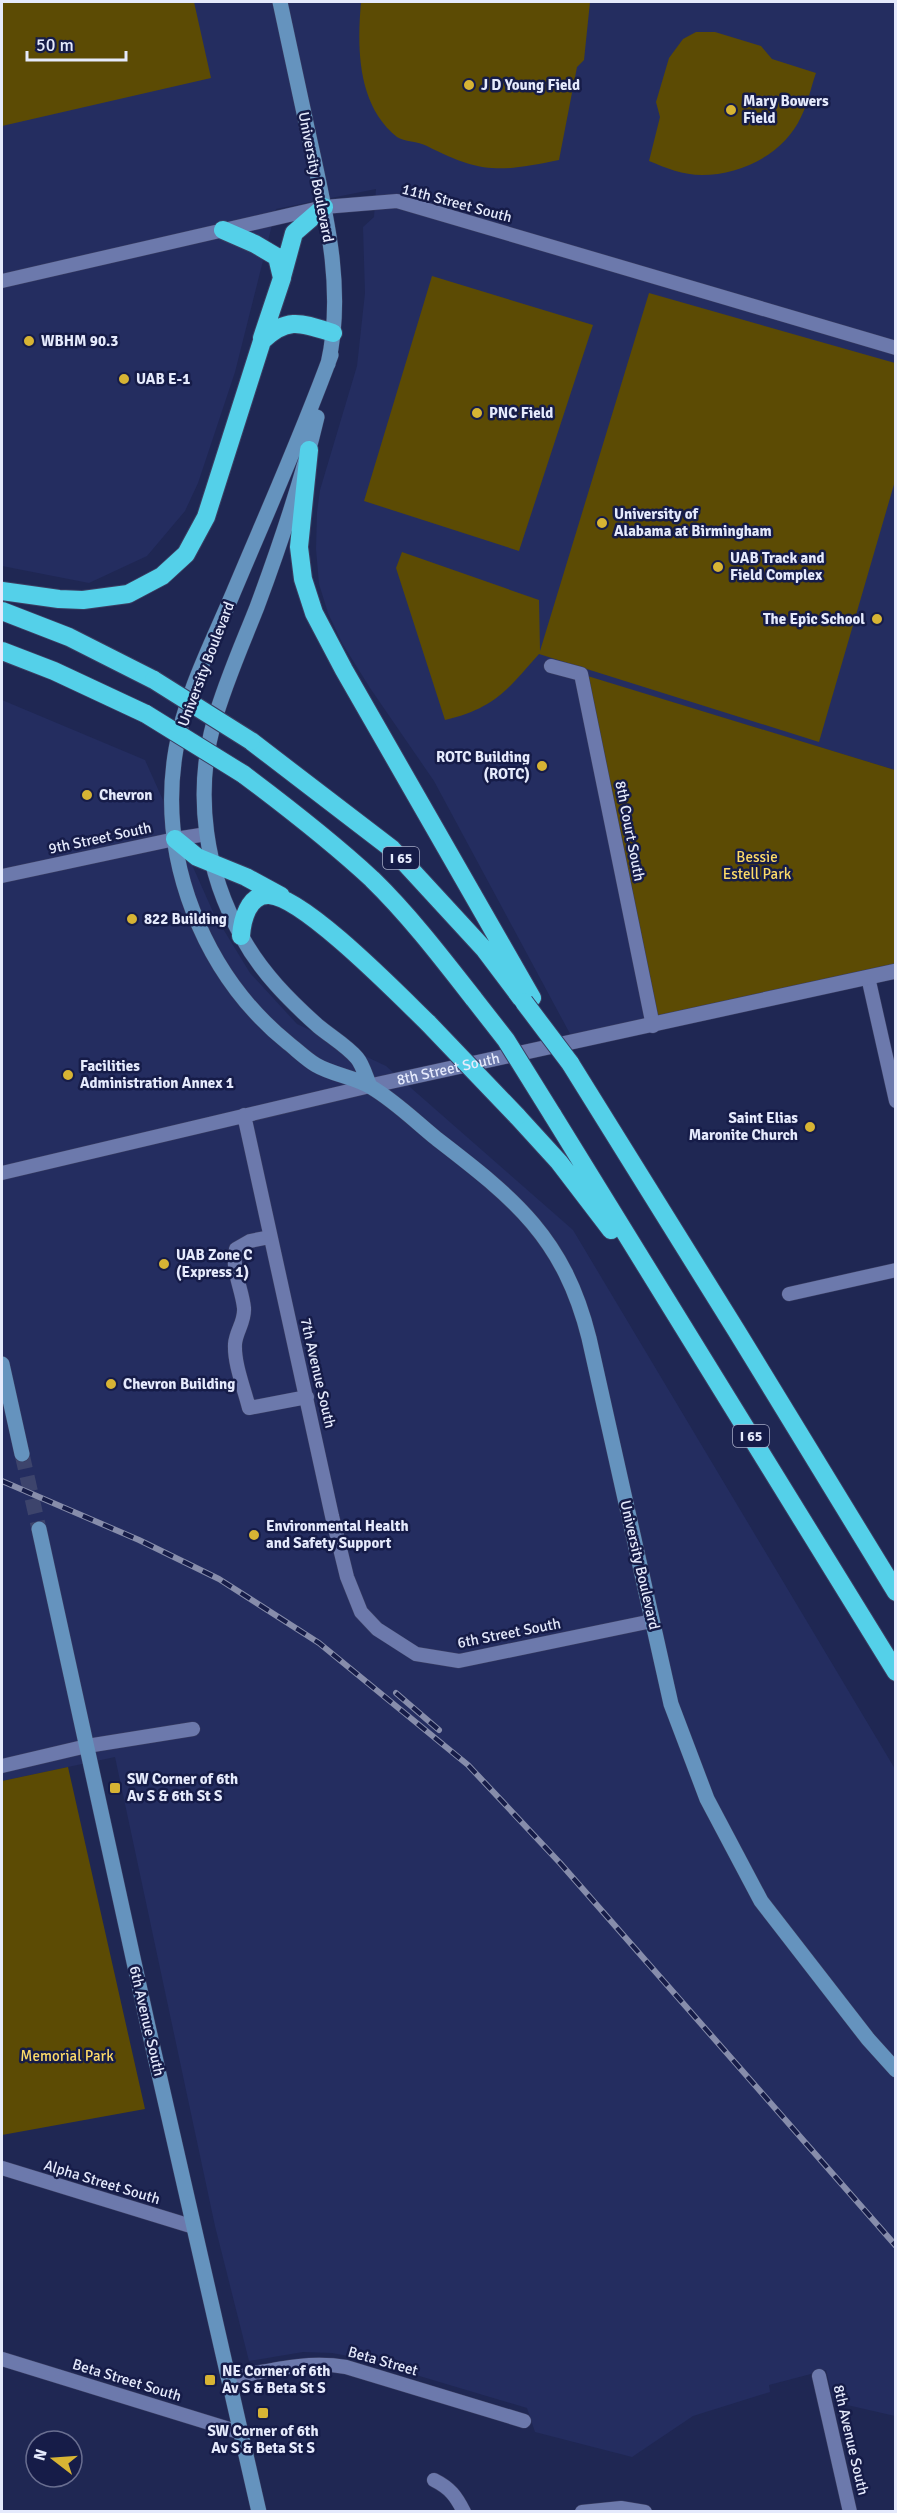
<svg xmlns="http://www.w3.org/2000/svg" width="897" height="2513" viewBox="0 0 897 2513" font-family="Signika,sans-serif">
  <rect width="100%" height="100%" fill="#1f2753"/>
  <path fill="#242d60" d="M 2,2 L 895,2 L 895,770 L 582,675 L 653,1026 L 575,1043 L 434,781 L 370,688 L 342,643 L 328,613 L 319,584 L 316,549 L 317,512 L 320,490 L 357,366 L 365,293 L 363,227 L 374,217 L 376,189 L 276,209 L 235,372 L 198,483 L 185,511 L 147,556 L 89,583 L 2,566 Z
    M 2,700 L 145,760 L 214,914 L 250,973 L 297,1024 L 386,1066 L 573,1230 L 895,1769 L 895,2416 L 834,2402 L 826,2370 L 769,2385 L 770,2392 L 693,2416 L 632,2457 L 535,2432 L 527,2408 L 359,2358 L 332,2353 L 303,2352 L 249,2361 L 215,2226 L 115,1757 L 2,1781 Z"/>
  <path fill="#5c4b04" d="M 7,2 L 194,2 L 211,78 L 2,126 L 2,3 Z
    M 361,2 L 590,2 L 584,60 L 577,67 L 559,160 C 501,172 481,174 427,146 C 418,141 404,142 397,137 C 357,105 357,48 361,2 Z
    M 696,32 L 715,32 L 761,46 L 772,59 L 816,73 C 811,87 808,103 801,117 C 784,154 741,175 702,175 C 683,175 666,168 649,161 L 660,117 L 656,102 L 669,58 L 683,39 Z
    M 432,276 L 593,325 L 519,551 L 364,501 Z
    M 649,293 L 895,363 L 895,481 L 819,742 L 539,654 C 507,690 495,708 445,720 L 396,568 L 402,552 L 539,600 L 540,651 Z
    M 581,674 L 895,770 L 895,971 L 653,1026 Z
    M 68,1767 L 145,2109 L 2,2135 L 2,1781 Z"/>
  <g fill="none" stroke-linecap="round" stroke-linejoin="round">
    <path stroke="#3d446c" stroke-width="15" stroke-dasharray="15 8" stroke-linecap="butt" d="M 22,1454 L 39,1529"/>
    <g stroke="#3a3e62" stroke-width="15">
      <path id="minor" d="M 2,281 L 324,207 L 397,201 L 896,348
        M 551,666 L 581,674 L 653,1026
        M 2,876 L 175,839 L 207,834
        M 868,977 L 896,1101
        M 244,1115 L 332,1516 L 347,1577 L 361,1612 L 377,1629 L 416,1654 L 459,1661 L 652,1621
        M 2,1173 L 370,1086
        M 270,1237 L 250,1241 L 236,1249 C 231,1270 242,1288 244,1308 C 245,1322 236,1331 235,1344 C 234,1364 244,1388 249,1408 L 307,1397
        M 789,1294 L 896,1270
        M 2,1766 L 87,1746 L 193,1729
        M 2,2168 L 194,2227
        M 2,2359 L 242,2433
        M 819,2376 L 850,2512
        M 229,2378 C 269,2371 306,2360 346,2367 L 524,2421
        M 434,2480 C 450,2488 456,2496 464,2512
        M 582,2512 L 621,2508 L 645,2512"/>
    </g>
    <g stroke="#3a3e62" stroke-width="16">
      <g id="tertiary">
        <path id="s1" d="M 370,1086 L 896,971"/>
      </g>
    </g>
    <g stroke="#3a3e62" stroke-width="16">
      <path id="secondary" d="M 280,2 C 290,48 300,95 310,141 C 326,214 345,290 328,364
        M 331,355 C 301,437 265,517 231,598 C 210,647 185,696 176,749 C 157,858 203,974 288,1043 C 297,1050 306,1059 316,1065 C 333,1075 355,1077 371,1087 C 395,1101 416,1122 437,1139 C 515,1199 564,1238 589,1338 L 671,1704 L 707,1799 L 761,1901 L 868,2039 L 896,2070
        M 317,417 C 302,481 280,545 257,607 C 242,645 225,683 214,722 C 194,794 205,872 242,937 C 261,972 289,1000 318,1026 C 330,1036 347,1046 357,1058 C 363,1065 366,1078 370,1086
        M 2,1364 L 22,1454
        M 39,1529 L 148,2026 L 259,2512"/>
    </g>
    <g stroke="#3a3e62" stroke-width="20">
      <path id="motorway" d="M 223,230 L 255,244 L 277,257 L 282,278 L 262,338
        M 282,277 L 294,233 L 324,207
        M 309,450 L 299,547 L 303,579 L 314,613 L 344,670 L 532,998
        M 2,591 L 59,599 L 83,600 L 128,594 L 162,576 L 186,554 L 206,517 L 262,341 C 287,316 302,323 333,333
        M 2,611 L 69,637 L 154,680
        M 2,651 L 54,671 L 146,714
        M 251,741 L 392,849 L 485,950 L 521,998
        M 243,774 C 287,807 331,841 372,879 C 409,915 442,958 474,999
        M 175,839 L 197,857 L 246,877 L 281,896
        M 241,936 C 242,921 248,894 269,895 C 304,897 400,996 428,1023
        M 570,1063 L 736,1330 L 896,1592
        M 552,1114 L 896,1672
        M 517,1116 L 559,1162 L 611,1230"/>
    </g>
    <use href="#minor" stroke="#6c79ac" stroke-width="14"/>
    <use href="#tertiary" stroke="#6c79ac" stroke-width="15"/>
    <use href="#secondary" stroke="#6593be" stroke-width="15"/>
    <use href="#motorway" stroke="#54d0e9" stroke-width="18"/>
    <g stroke="#878dab" stroke-width="6">
      <path id="rail" d="M 2,1481 L 139,1540 L 219,1579 L 319,1643 L 468,1765 L 560,1863 L 896,2246
        M 396,1693 L 439,1730"/>
    </g>
    <use href="#rail" stroke="#161c48" stroke-width="4" stroke-dasharray="11" stroke-linecap="butt"/>
    <g stroke="#3a3e62" stroke-width="20" stroke-linecap="butt">
      <path id="motorway-bridge" d="M 154,680 L 251,741
        M 146,714 L 243,774
        M 474,999 L 506,1040 L 552,1114
        M 524,1002 L 570,1063
        M 428,1023 L 517,1116"/>
    </g>
    <use href="#motorway-bridge" stroke="#54d0e9" stroke-width="18"/>
  </g>
  <g fill="#d7b434" stroke="#161c48" stroke-width="2">
    <circle cx="469" cy="85" r="6"/>
    <circle cx="731" cy="110" r="6"/>
    <circle cx="29" cy="341" r="6"/>
    <circle cx="124" cy="379" r="6"/>
    <circle cx="477" cy="413" r="6"/>
    <circle cx="602" cy="523" r="6"/>
    <circle cx="718" cy="567" r="6"/>
    <circle cx="877" cy="619" r="6"/>
    <circle cx="542" cy="766" r="6"/>
    <circle cx="87" cy="795" r="6"/>
    <circle cx="132" cy="919" r="6"/>
    <circle cx="68" cy="1075" r="6"/>
    <circle cx="810" cy="1127" r="6"/>
    <circle cx="164" cy="1264" r="6"/>
    <circle cx="111" cy="1384" r="6"/>
    <circle cx="254" cy="1535" r="6"/>
    <rect x="109" y="1782" width="12" height="12" rx="3"/>
    <rect x="204" y="2374" width="12" height="12" rx="3"/>
    <rect x="257" y="2407" width="12" height="12" rx="3"/>
  </g>
  <g text-anchor="middle" stroke-width="5" stroke-linejoin="round" paint-order="stroke">
    <g fill="#161c48" stroke="#a7acc6" stroke-width="1.5">
      <rect x="383" y="847" width="36" height="22" rx="4.5"/>
      <rect x="733" y="1425" width="36" height="22" rx="4.5"/>
    </g>
    <g font-size="14" font-weight="bold" fill="#e5eafc">
      <text x="401" y="863">I 65</text>
      <text x="751" y="1441">I 65</text>
    </g>
    <g font-size="15" font-weight="bold" fill="#e5eafc" stroke="#161c48" text-anchor="start">
      <text x="481" y="90">J D Young Field</text>
      <text x="743" y="106">Mary Bowers<tspan x="743" dy="17">Field</tspan></text>
      <text x="41" y="346">WBHM 90.3</text>
      <text x="136" y="384">UAB E-1</text>
      <text x="489" y="418">PNC Field</text>
      <text x="614" y="519">University of<tspan x="614" dy="17">Alabama at Birmingham</tspan></text>
      <text x="730" y="563">UAB Track and<tspan x="730" dy="17">Field Complex</tspan></text>
      <text x="865" y="624" text-anchor="end">The Epic School</text>
      <text x="530" y="762" text-anchor="end">ROTC Building<tspan x="530" dy="17">(ROTC)</tspan></text>
      <text x="99" y="800">Chevron</text>
      <text x="144" y="924">822 Building</text>
      <text x="80" y="1071">Facilities<tspan x="80" dy="17">Administration Annex 1</tspan></text>
      <text x="798" y="1123" text-anchor="end">Saint Elias<tspan x="798" dy="17">Maronite Church</tspan></text>
      <text x="176" y="1260">UAB Zone C<tspan x="176" dy="17">(Express 1)</tspan></text>
      <text x="123" y="1389">Chevron Building</text>
      <text x="266" y="1531">Environmental Health<tspan x="266" dy="17">and Safety Support</tspan></text>
      <text x="127" y="1784">SW Corner of 6th<tspan x="127" dy="17">Av S &amp; 6th St S</tspan></text>
      <text x="222" y="2376">NE Corner of 6th<tspan x="222" dy="17">Av S &amp; Beta St S</tspan></text>
      <text x="263" y="2436" text-anchor="middle">SW Corner of 6th<tspan x="263" dy="17">Av S &amp; Beta St S</tspan></text>
    </g>
    <g font-size="15" fill="#e5eafc" stroke="#161c48">
      <text transform="translate(316 177) rotate(79)" y="5">University Boulevard</text>
      <text transform="translate(457 203) rotate(15)" y="5">11th Street South</text>
      <text transform="translate(206 664) rotate(-69)" y="5">University Boulevard</text>
      <text transform="translate(630 831) rotate(79)" y="5">8th Court South</text>
      <text transform="translate(100 838) rotate(-12)" y="5">9th Street South</text>
      <text dy="5" stroke="none"><textPath href="#s1" startOffset="80">8th Street South</textPath></text>
      <text transform="translate(318 1373) rotate(77)" y="5">7th Avenue South</text>
      <text transform="translate(640 1565) rotate(77)" y="5">University Boulevard</text>
      <text transform="translate(509 1633) rotate(-11)" y="5">6th Street South</text>
      <text transform="translate(147 2021) rotate(77)" y="5">6th Avenue South</text>
      <text transform="translate(102 2182) rotate(17)" y="5">Alpha Street South</text>
      <text transform="translate(383 2361) rotate(16)" y="5">Beta Street</text>
      <text transform="translate(127 2380) rotate(17)" y="5">Beta Street South</text>
      <text transform="translate(851 2440) rotate(77)" y="5">8th Avenue South</text>
    </g>
    <g font-size="15" fill="#fddb68" stroke="#161c48">
      <text x="757" y="862">Bessie<tspan x="757" dy="17">Estell Park</tspan></text>
      <text x="67" y="2061">Memorial Park</text>
    </g>
  </g>
  <rect width="897" height="2513" fill="none" stroke="#e5eafc" stroke-width="6"/>
  <g transform="translate(54 2459) rotate(287)"><circle r="28" fill="#161c48" stroke="#696e90" stroke-width="1.5"/>
  <path d="M0-4.5L10 22L0 15L-10 22Z" fill="#d7b434"/>
  <text y="-9" font-size="16" font-weight="bold" text-anchor="middle" fill="#e5eafc">N</text>
  </g>
  <path d="M27 51v9h99v-9" fill="none" stroke="#e5eafc" stroke-width="3"/>
  <text x="36" y="51" font-size="18" fill="#e5eafc" stroke="#161c48" stroke-width="4.5" paint-order="stroke">50 m</text>
</svg>
